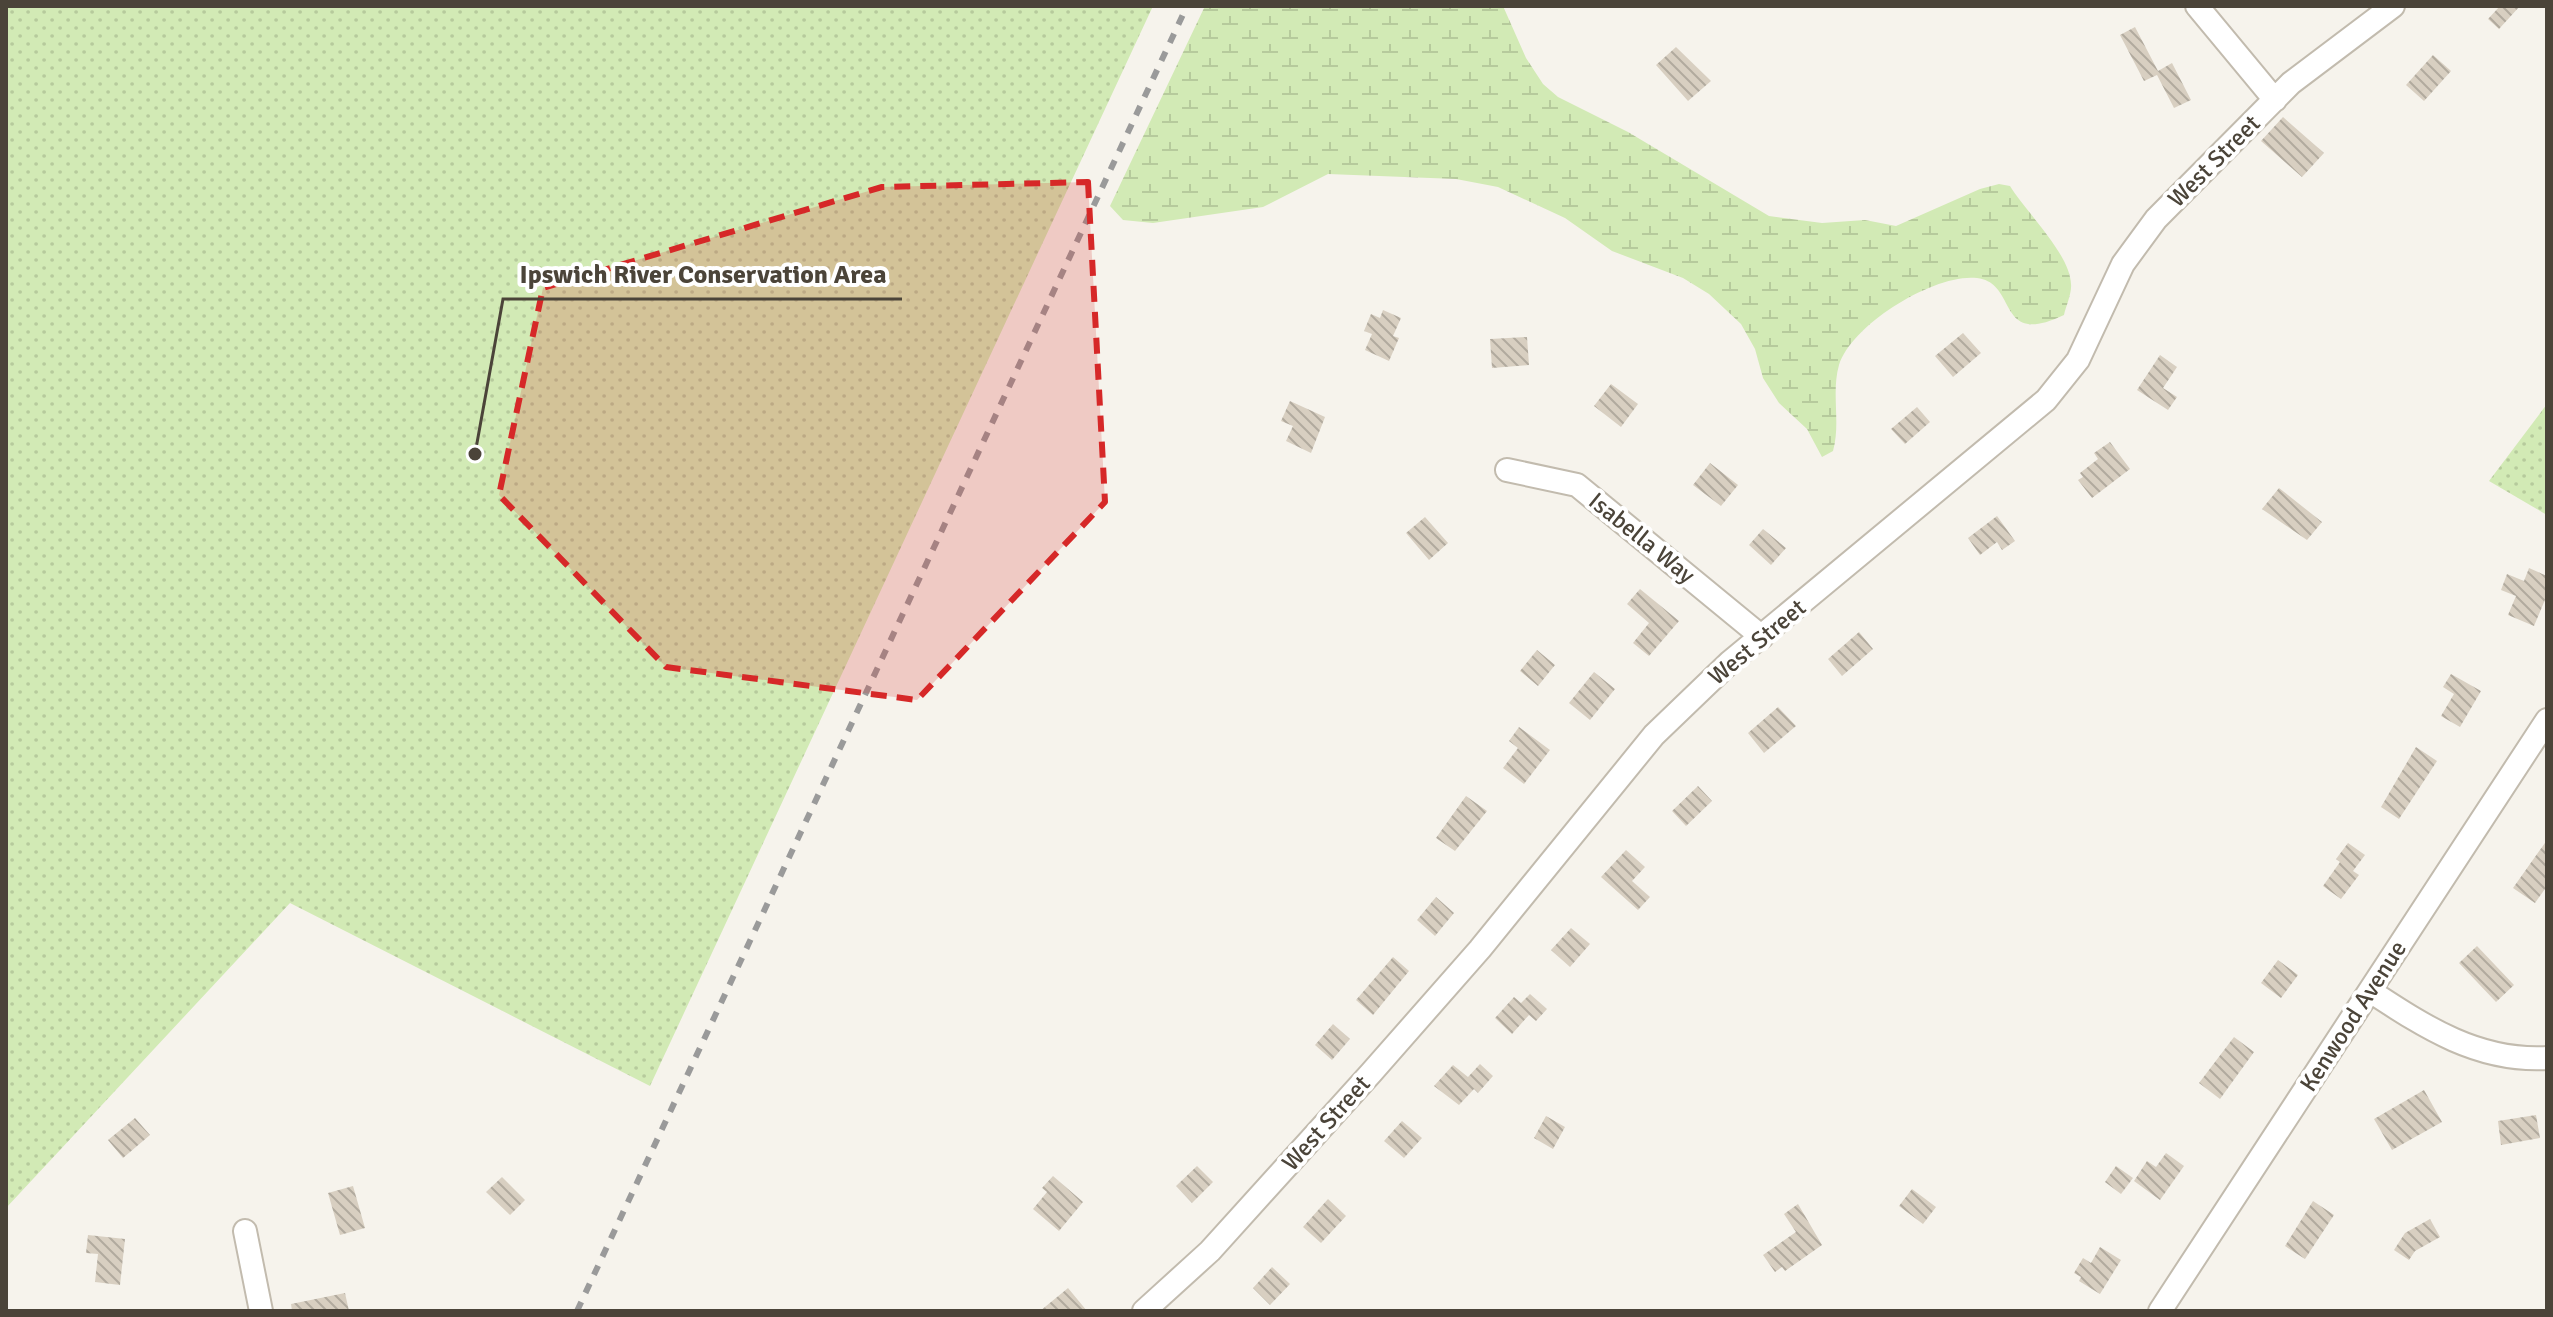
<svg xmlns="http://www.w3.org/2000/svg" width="2553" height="1317" viewBox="0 0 2553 1317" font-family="Signika,sans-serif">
  <defs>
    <pattern id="wetland-marsh" width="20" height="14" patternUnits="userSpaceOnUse" patternTransform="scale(2)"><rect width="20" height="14" fill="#d2eab5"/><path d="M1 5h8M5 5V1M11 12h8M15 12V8" fill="none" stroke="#b6ca9c"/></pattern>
    <pattern id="park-dots" width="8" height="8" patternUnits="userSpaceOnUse" patternTransform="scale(2)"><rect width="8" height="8" fill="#d2eab5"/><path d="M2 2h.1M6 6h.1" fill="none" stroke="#b6ca9c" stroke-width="1.8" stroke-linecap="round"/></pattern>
    <pattern id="building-back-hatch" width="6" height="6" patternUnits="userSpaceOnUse" patternTransform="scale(2)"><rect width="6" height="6" fill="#d8cfc1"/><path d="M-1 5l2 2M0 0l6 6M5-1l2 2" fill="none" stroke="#b1aa9e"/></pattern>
  </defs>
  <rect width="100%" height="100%" fill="#f6f3ec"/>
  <path fill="url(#wetland-marsh)" d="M 1205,6 L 1503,6 L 1526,58 L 1543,84 L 1558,97 L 1628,132 L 1769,216 L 1822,223 L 1865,220 L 1896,226 L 1980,189 L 1999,184 L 2010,186 C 2026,212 2070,254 2071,284 C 2072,293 2066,306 2064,315 C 1995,348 2019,283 1977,278 C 1935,273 1852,324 1839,365 C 1831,393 1841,423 1833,451 L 1822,457 L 1807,429 L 1779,403 L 1763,378 L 1755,349 L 1741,324 L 1709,294 L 1683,278 L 1612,251 L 1565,218 L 1498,187 L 1456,179 L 1328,174 L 1263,207 L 1153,223 L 1123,220 L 1110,206 Z"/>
  <path fill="url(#park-dots)" d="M 6,6 L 1153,6 L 650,1086 L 290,903 L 6,1208 Z
    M 2547,404 L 2547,515 L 2489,481 Z"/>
  <path fill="url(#building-back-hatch)" d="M 2500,6 L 2520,6 L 2499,29 L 2488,19 Z
    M 2135,27 L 2158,71 L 2172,63 L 2191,100 L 2174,108 L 2157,75 L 2144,81 L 2120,35 Z
    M 1676,47 L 1711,81 L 1688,101 L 1656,65 Z
    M 2433,55 L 2451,71 L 2424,101 L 2406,85 Z
    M 2283,117 L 2324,153 L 2302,177 L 2261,141 Z
    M 1383,310 L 1401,318 L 1393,336 L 1399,338 L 1389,361 L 1365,350 L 1372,334 L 1364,331 L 1371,314 L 1380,318 Z
    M 1963,333 L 1981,353 L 1953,377 L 1935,356 Z
    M 1527,337 L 1529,365 L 1492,368 L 1490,339 Z
    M 2160,355 L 2177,367 L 2163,388 L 2177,397 L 2168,410 L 2137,390 Z
    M 1611,384 L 1638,404 L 1621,427 L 1594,406 Z
    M 1290,401 L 1325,417 L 1311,453 L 1286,441 L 1293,426 L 1281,421 Z
    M 1917,407 L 1930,422 L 1905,444 L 1891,429 Z
    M 2110,442 L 2130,469 L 2092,498 L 2078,480 L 2083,477 L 2080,473 L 2098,459 L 2094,453 Z
    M 1710,463 L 1738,485 L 1721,506 L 1693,485 Z
    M 2279,488 L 2322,522 L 2307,540 L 2262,509 Z
    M 1997,516 L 2015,541 L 2002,550 L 1997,542 L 1980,555 L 1968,538 Z
    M 1425,517 L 1448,543 L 1429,560 L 1406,533 Z
    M 1763,529 L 1786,548 L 1771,565 L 1749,545 Z
    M 2529,568 L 2547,576 L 2547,595 L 2534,626 L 2508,615 L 2516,596 L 2501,590 L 2507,574 L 2524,581 Z
    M 1640,589 L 1679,621 L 1649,656 L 1633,643 L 1649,623 L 1627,604 Z
    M 1859,632 L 1873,649 L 1842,676 L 1828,659 Z
    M 1537,650 L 1555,665 L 1538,686 L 1520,671 Z
    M 1594,672 L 1615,689 L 1590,720 L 1569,703 Z
    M 2451,674 L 2481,691 L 2460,727 L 2441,716 L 2454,694 L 2443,687 Z
    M 1778,707 L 1796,726 L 1764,753 L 1748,733 Z
    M 1519,727 L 1550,750 L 1524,784 L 1503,768 L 1518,748 L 1509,741 Z
    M 2416,747 L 2437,761 L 2399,819 L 2381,807 Z
    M 1698,786 L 1712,801 L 1686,826 L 1672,811 Z
    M 1466,796 L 1487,811 L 1455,851 L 1436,838 Z
    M 2547,840 L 2547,886 L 2535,903 L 2513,888 Z
    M 2348,843 L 2365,855 L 2353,871 L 2359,875 L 2341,899 L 2323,886 L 2340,862 L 2336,859 Z
    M 1626,850 L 1645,867 L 1632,881 L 1650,897 L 1638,910 L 1601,877 Z
    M 1436,897 L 1454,913 L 1435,936 L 1417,920 Z
    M 1571,928 L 1590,944 L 1570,967 L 1551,950 Z
    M 2477,946 L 2514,985 L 2496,1002 L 2459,963 Z
    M 1393,957 L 1409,971 L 1373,1015 L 1356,1000 Z
    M 2278,960 L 2298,975 L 2281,998 L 2261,983 Z
    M 1530,994 L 1547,1009 L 1536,1021 L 1529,1015 L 1512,1034 L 1495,1018 L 1514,997 L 1521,1003 Z
    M 1333,1024 L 1350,1039 L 1332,1060 L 1315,1045 Z
    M 2234,1037 L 2254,1052 L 2220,1099 L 2199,1083 Z
    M 1480,1064 L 1493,1076 L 1478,1093 L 1474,1089 L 1459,1105 L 1434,1086 L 1453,1065 L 1468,1077 Z
    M 2424,1090 L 2442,1122 L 2392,1150 L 2374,1119 Z
    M 2536,1115 L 2540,1138 L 2501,1145 L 2498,1121 Z
    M 1546,1116 L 1565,1127 L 1553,1149 L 1534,1138 Z
    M 135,1118 L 150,1135 L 123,1158 L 108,1140 Z
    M 1402,1121 L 1422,1138 L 1404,1158 L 1384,1141 Z
    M 2166,1153 L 2184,1166 L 2160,1200 L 2134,1181 L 2147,1161 L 2156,1167 Z
    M 1197,1166 L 1213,1182 L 1192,1203 L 1176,1186 Z
    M 2116,1166 L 2133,1178 L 2121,1194 L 2105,1182 Z
    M 1053,1176 L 1083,1202 L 1059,1231 L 1033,1209 L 1047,1192 L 1042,1188 Z
    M 502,1177 L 525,1200 L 510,1215 L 486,1192 Z
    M 353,1186 L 365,1228 L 340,1235 L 328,1193 Z
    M 1912,1189 L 1936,1207 L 1923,1224 L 1899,1206 Z
    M 1328,1199 L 1346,1216 L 1321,1243 L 1303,1227 Z
    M 2313,1201 L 2334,1215 L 2305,1259 L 2285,1246 Z
    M 1798,1204 L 1822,1245 L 1785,1271 L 1782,1267 L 1775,1272 L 1763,1255 L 1796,1232 L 1784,1214 Z
    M 2430,1219 L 2440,1237 L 2415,1251 L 2409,1260 L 2394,1250 L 2405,1233 Z
    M 88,1235 L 125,1239 L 120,1285 L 95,1282 L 98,1254 L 86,1253 Z
    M 2100,1247 L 2121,1260 L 2100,1294 L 2079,1281 L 2081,1277 L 2074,1273 L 2083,1258 L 2091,1263 Z
    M 1272,1267 L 1290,1284 L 1270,1305 L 1253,1288 Z
    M 1068,1288 L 1087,1311 L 1040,1311 L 1062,1293 Z
    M 345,1293 L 349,1311 L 292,1311 L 291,1304 Z"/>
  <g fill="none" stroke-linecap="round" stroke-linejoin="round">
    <g stroke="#c2bbae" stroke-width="26">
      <path id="street" d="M 2197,6 L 2275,100
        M 1507,470 L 1577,485 L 1762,637
        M 2370,991 C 2425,1027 2478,1062 2547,1058
        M 245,1231 L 261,1311
        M 1144,1311 L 1210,1251 L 1371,1073 L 1480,949 L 1654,735 L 1730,662 L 2046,400 L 2078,360 L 2123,264 L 2156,219 L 2291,83 L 2393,6
        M 2160,1311 L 2547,720"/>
    </g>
    <use href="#street" stroke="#fff" stroke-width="22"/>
    <path stroke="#9a9a9a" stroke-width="6" stroke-dasharray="10 10" stroke-linecap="butt" d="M 577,1311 L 1187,6"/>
  </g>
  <path fill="#d62828" fill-opacity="0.2" stroke="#d62828" stroke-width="6" stroke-dasharray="16 10" stroke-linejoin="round" d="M 1088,182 L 1105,502 L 917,700 L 666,667 L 499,495 L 543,288 L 882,187 Z"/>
  <g text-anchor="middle" stroke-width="8" stroke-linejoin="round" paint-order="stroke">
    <g font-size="24" fill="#4b4439" stroke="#fff">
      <text transform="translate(2214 161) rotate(-45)" y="8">West Street</text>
      <text transform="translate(1642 538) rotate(39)" y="8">Isabella Way</text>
      <text transform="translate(1757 642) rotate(-40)" y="8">West Street</text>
      <text transform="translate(2353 1016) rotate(-57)" y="8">Kenwood Avenue</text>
      <text transform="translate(1326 1123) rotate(-48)" y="8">West Street</text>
    </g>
  </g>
  <path fill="none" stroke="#4b4439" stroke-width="3" d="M475 454L503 299H902"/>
  <circle fill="#4b4439" stroke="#fff" stroke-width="3" cx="475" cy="454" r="8"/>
  <g font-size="26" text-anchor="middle" font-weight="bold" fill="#4b4439" stroke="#fff" stroke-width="8" stroke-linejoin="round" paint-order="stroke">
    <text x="703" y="283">Ipswich River Conservation Area</text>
  </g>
  <rect width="2553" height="1317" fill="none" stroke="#4b4439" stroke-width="16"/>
</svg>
